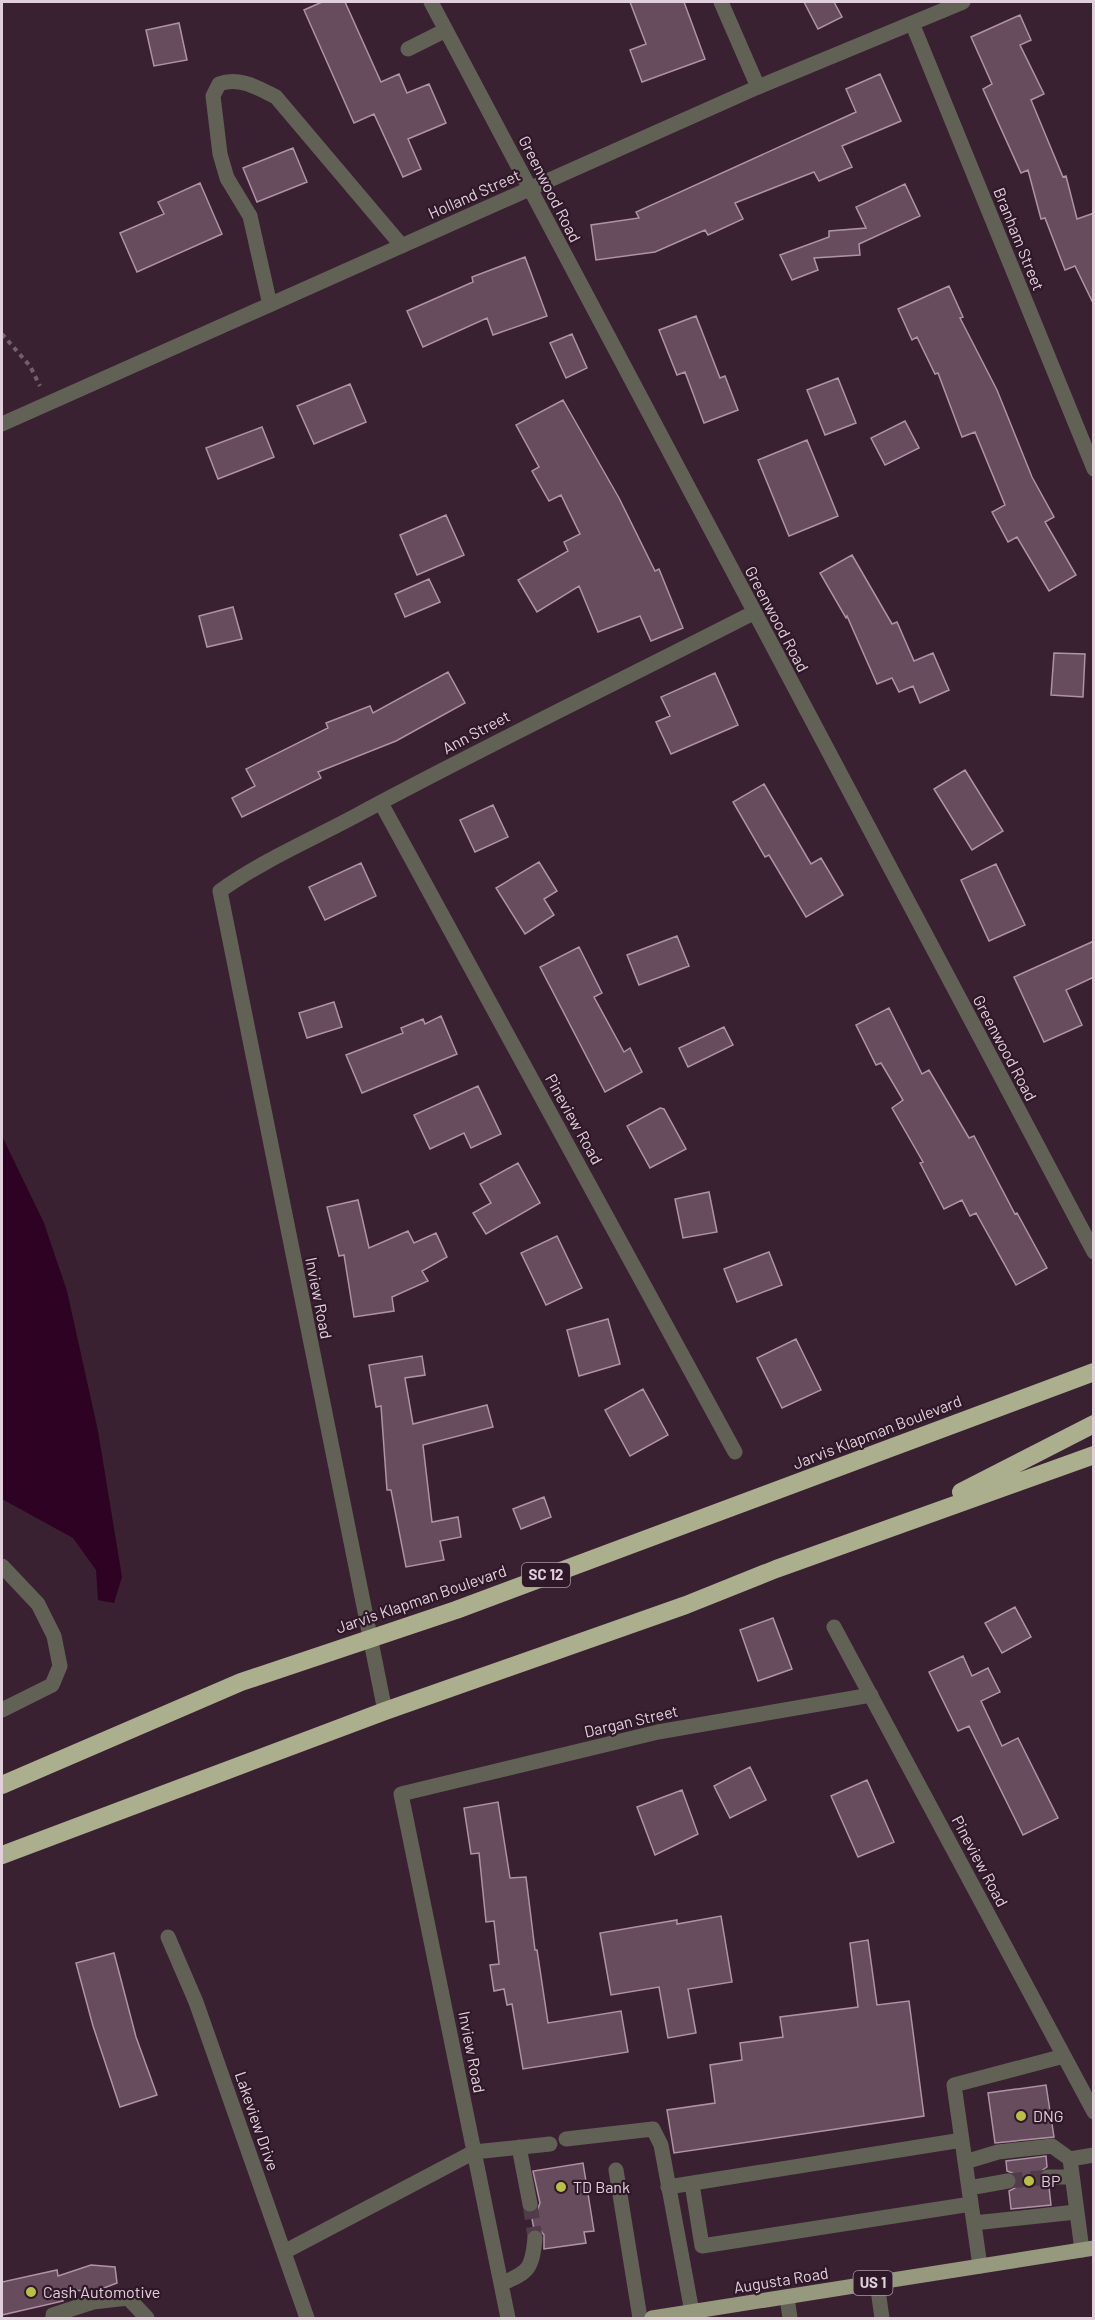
<svg xmlns="http://www.w3.org/2000/svg" width="1095" height="2320" viewBox="0 0 1095 2320" font-family="Barlow,sans-serif">
  <rect width="100%" height="100%" fill="#392132"/>
  <path fill="#2d0223" d="M 2,1136 L 44,1223 L 67,1291 L 98,1431 L 122,1577 L 114,1603 L 98,1600 L 96,1570 L 73,1538 L 2,1499 Z"/>
  <path fill="#674c5e" stroke="#b092a5" stroke-width="1.5" d="M 322,2 L 345,2 L 381,82 L 399,74 L 407,93 L 429,84 L 446,123 L 408,139 L 421,169 L 403,177 L 374,114 L 354,123 L 304,10 Z
    M 630,2 L 684,2 L 705,59 L 642,82 L 630,50 L 646,44 Z
    M 804,2 L 834,2 L 842,17 L 818,29 Z
    M 1020,15 L 1031,40 L 1020,45 L 1044,94 L 1031,100 L 1063,177 L 1066,176 L 1077,219 L 1094,213 L 1094,305 L 1075,266 L 1065,270 L 1045,218 L 1041,219 L 1028,170 L 1021,173 L 983,89 L 992,84 L 971,37 Z
    M 179,23 L 187,60 L 154,66 L 146,30 Z
    M 880,74 L 901,121 L 842,146 L 852,167 L 819,181 L 814,172 L 735,203 L 743,219 L 708,235 L 705,230 L 655,252 L 596,260 L 591,225 L 639,218 L 636,212 L 856,112 L 846,89 Z
    M 293,148 L 307,182 L 257,202 L 243,168 Z
    M 200,183 L 222,234 L 137,272 L 120,233 L 164,214 L 158,202 Z
    M 905,184 L 920,216 L 859,244 L 860,255 L 814,258 L 818,270 L 792,280 L 780,255 L 829,237 L 829,231 L 866,228 L 856,207 Z
    M 525,257 L 547,316 L 493,335 L 487,318 L 423,347 L 407,311 L 473,282 L 472,277 Z
    M 949,286 L 963,317 L 960,318 L 997,390 L 1032,477 L 1054,517 L 1045,522 L 1076,575 L 1049,591 L 1017,537 L 1008,542 L 992,512 L 1005,505 L 975,432 L 962,437 L 938,373 L 935,374 L 917,337 L 912,340 L 898,309 Z
    M 696,316 L 720,378 L 725,376 L 738,410 L 704,423 L 685,372 L 677,375 L 659,330 Z
    M 572,334 L 587,368 L 566,378 L 550,343 Z
    M 838,378 L 856,423 L 825,435 L 807,390 Z
    M 350,384 L 366,422 L 314,444 L 297,406 Z
    M 563,400 L 619,498 L 655,571 L 659,569 L 683,628 L 651,641 L 640,616 L 598,632 L 579,586 L 537,612 L 518,580 L 568,551 L 564,542 L 580,534 L 561,495 L 549,501 L 532,471 L 539,467 L 516,425 Z
    M 905,421 L 919,448 L 885,465 L 871,438 Z
    M 262,427 L 274,457 L 218,479 L 206,448 Z
    M 807,440 L 838,516 L 789,536 L 758,460 Z
    M 446,515 L 464,555 L 417,575 L 400,535 Z
    M 852,555 L 892,624 L 897,622 L 914,661 L 933,653 L 949,690 L 920,703 L 913,686 L 899,692 L 892,678 L 877,684 L 847,616 L 846,618 L 820,573 Z
    M 429,579 L 440,602 L 405,617 L 395,594 Z
    M 233,607 L 242,639 L 207,647 L 199,616 Z
    M 1054,653 L 1085,654 L 1083,697 L 1051,695 Z
    M 448,672 L 465,703 L 396,741 L 318,772 L 321,778 L 242,817 L 232,798 L 255,786 L 246,769 L 328,728 L 326,723 L 370,706 L 373,713 Z
    M 715,673 L 738,725 L 671,754 L 656,722 L 670,716 L 661,697 Z
    M 965,770 L 1003,831 L 972,850 L 934,789 Z
    M 764,784 L 811,864 L 821,858 L 843,895 L 806,917 L 769,855 L 765,857 L 733,802 Z
    M 493,805 L 508,837 L 475,852 L 460,820 Z
    M 539,862 L 557,891 L 544,899 L 554,915 L 525,934 L 496,888 Z
    M 361,863 L 376,896 L 325,920 L 309,887 Z
    M 996,864 L 1025,925 L 989,941 L 961,880 Z
    M 677,936 L 689,966 L 639,985 L 627,955 Z
    M 1094,941 L 1094,977 L 1066,990 L 1082,1025 L 1044,1042 L 1014,977 Z
    M 579,947 L 602,993 L 594,997 L 624,1052 L 630,1048 L 642,1072 L 605,1092 L 540,967 Z
    M 334,1002 L 342,1027 L 307,1038 L 299,1013 Z
    M 889,1008 L 922,1074 L 929,1070 L 969,1138 L 974,1136 L 1015,1214 L 1017,1213 L 1047,1268 L 1016,1285 L 976,1213 L 970,1216 L 962,1200 L 944,1209 L 920,1163 L 923,1162 L 892,1108 L 903,1100 L 881,1063 L 876,1065 L 856,1025 Z
    M 441,1016 L 457,1054 L 362,1093 L 346,1055 L 403,1033 L 401,1028 L 423,1019 L 425,1024 Z
    M 724,1027 L 733,1045 L 688,1067 L 679,1048 Z
    M 478,1086 L 501,1134 L 471,1148 L 464,1133 L 430,1149 L 414,1115 Z
    M 660,1108 L 664,1109 L 686,1149 L 650,1168 L 627,1126 Z
    M 518,1163 L 540,1203 L 486,1234 L 473,1213 L 491,1203 L 480,1184 Z
    M 709,1192 L 717,1232 L 683,1238 L 675,1199 Z
    M 358,1200 L 369,1248 L 408,1231 L 414,1243 L 436,1233 L 447,1257 L 422,1271 L 428,1281 L 392,1297 L 394,1311 L 354,1317 L 344,1255 L 339,1256 L 327,1207 Z
    M 557,1236 L 582,1288 L 546,1305 L 521,1253 Z
    M 769,1252 L 782,1285 L 737,1302 L 724,1269 Z
    M 608,1319 L 620,1364 L 579,1376 L 567,1330 Z
    M 796,1339 L 821,1390 L 782,1408 L 757,1358 Z
    M 422,1356 L 425,1375 L 405,1378 L 413,1424 L 487,1405 L 493,1427 L 423,1445 L 432,1522 L 458,1517 L 461,1537 L 440,1541 L 444,1560 L 406,1567 L 391,1490 L 387,1490 L 381,1406 L 376,1407 L 369,1365 Z
    M 643,1389 L 668,1435 L 630,1456 L 605,1410 Z
    M 544,1497 L 551,1517 L 521,1529 L 513,1509 Z
    M 1015,1607 L 1031,1637 L 1002,1653 L 985,1623 Z
    M 773,1618 L 792,1669 L 758,1681 L 740,1630 Z
    M 963,1656 L 972,1676 L 988,1668 L 1000,1692 L 981,1701 L 1002,1746 L 1018,1738 L 1058,1818 L 1023,1835 L 969,1726 L 958,1731 L 929,1672 Z
    M 750,1767 L 766,1800 L 730,1818 L 714,1786 Z
    M 867,1780 L 894,1842 L 858,1857 L 831,1796 Z
    M 682,1790 L 698,1834 L 655,1855 L 637,1807 Z
    M 498,1802 L 510,1878 L 526,1877 L 535,1950 L 537,1950 L 548,2023 L 621,2011 L 628,2052 L 523,2069 L 512,2004 L 507,2005 L 504,1989 L 494,1991 L 490,1965 L 499,1964 L 494,1921 L 486,1922 L 479,1853 L 471,1854 L 464,1808 Z
    M 721,1916 L 732,1982 L 688,1989 L 696,2033 L 668,2038 L 659,1987 L 611,1995 L 600,1933 L 677,1920 L 677,1924 Z
    M 868,1940 L 877,2005 L 909,2001 L 924,2116 L 674,2153 L 667,2110 L 715,2103 L 710,2065 L 742,2060 L 740,2043 L 783,2037 L 780,2017 L 858,2007 L 850,1943 Z
    M 114,1953 L 136,2037 L 157,2095 L 120,2107 L 93,2026 L 76,1963 Z
    M 1046,2085 L 1054,2137 L 995,2143 L 988,2093 Z
    M 1046,2156 L 1047,2167 L 1040,2172 L 1038,2178 L 1043,2185 L 1049,2187 L 1051,2205 L 1011,2209 L 1009,2191 L 1015,2188 L 1018,2180 L 1015,2174 L 1007,2171 L 1006,2161 Z
    M 583,2163 L 594,2231 L 584,2232 L 586,2243 L 544,2249 L 544,2235 L 540,2230 L 534,2229 L 531,2214 L 537,2211 L 540,2203 L 533,2171 Z
    M 91,2265 L 115,2267 L 117,2283 L 96,2291 L 61,2290 L 63,2301 L 2,2315 L 2,2282 L 57,2270 L 58,2276 Z"/>
  <g fill="none" stroke-linecap="round" stroke-linejoin="round">
    <path stroke="#523b4b" stroke-width="15" stroke-dasharray="15 8" stroke-linecap="butt" d="M 1008,2181 L 1048,2177
      M 530,2204 L 535,2238"/>
    <path stroke="#745e6d" stroke-width="4" stroke-dasharray="4.5 4.5" stroke-linecap="butt" d="M 2,334 L 30,366 L 40,386"/>
    <path stroke="#616255" stroke-width="15" d="M 431,2 L 1094,1252
      M 721,2 L 758,87
      M 912,23 L 1094,469
      M 408,49 L 446,30
      M 270,305 L 250,216 L 227,178 L 220,154 L 213,96 L 219,84 C 239,76 258,88 276,97 L 402,246
      M 2,424 L 758,87 L 963,2
      M 381,803 L 735,1452
      M 2,1566 L 38,1604 L 54,1636 L 60,1666 L 52,1685 L 2,1710
      M 834,1627 L 1094,2112
      M 385,1711 L 220,891 C 263,860 313,839 359,814 C 489,744 622,680 753,613
      M 168,1937 L 196,2002 L 307,2318
      M 566,2139 L 653,2129 L 661,2145 L 692,2312
      M 519,2147 L 530,2204
      M 1070,2159 L 1094,2155
      M 965,2162 L 998,2152 L 1052,2146 L 1070,2159 L 1082,2250
      M 616,2170 L 640,2318
      M 1048,2177 L 1072,2177
      M 692,2184 L 702,2246 L 971,2204
      M 668,2187 L 962,2140
      M 969,2188 L 1008,2181
      M 974,2223 L 1076,2212
      M 284,2252 L 474,2152 L 550,2144
      M 980,2266 L 954,2085 L 1064,2056
      M 877,2283 L 882,2318
      M 501,2284 C 529,2272 532,2269 535,2238
      M 787,2297 L 790,2318
      M 53,2318 L 53,2315 L 93,2302 L 128,2298 L 147,2318
      M 508,2318 L 401,1794 L 658,1732 L 871,1695"/>
    <path stroke="#97997e" stroke-width="15" d="M 652,2318 L 1094,2248"/>
    <path stroke="#acaf8e" stroke-width="18" d="M 961,1492 L 1094,1424
      M 2,1785 L 241,1682 L 456,1610 L 1094,1372
      M 2,1855 L 385,1711 L 686,1605 L 776,1569 L 1094,1455"/>
  </g>
  <g fill="#bac045" stroke="#2f1828" stroke-width="2">
    <circle cx="1021" cy="2116" r="6"/>
    <circle cx="1029" cy="2181" r="6"/>
    <circle cx="561" cy="2187" r="6"/>
    <circle cx="31" cy="2292" r="6"/>
  </g>
  <g text-anchor="middle" stroke-width="4.5" stroke-linejoin="round" paint-order="stroke">
    <g fill="#2f1828" stroke="#ac99a5" stroke-width="1.5">
      <rect x="522" y="1563" width="48" height="24" rx="4.5"/>
      <rect x="853.5" y="2271" width="39" height="24" rx="4.5"/>
    </g>
    <g font-size="15" font-weight="bold" fill="#e1d0db">
      <text x="546" y="1580">SC 12</text>
      <text x="873" y="2288">US 1</text>
    </g>
    <g font-size="16" fill="#e1d0db" stroke="#2f1828">
      <text transform="translate(550 189) rotate(63)" y="6">Greenwood Road</text>
      <text transform="translate(474 194) rotate(-24)" y="6">Holland Street</text>
      <text transform="translate(1019 239) rotate(68)" y="6">Branham Street</text>
      <text transform="translate(777 619) rotate(62)" y="6">Greenwood Road</text>
      <text transform="translate(476 732) rotate(-28)" y="6">Ann Street</text>
      <text transform="translate(1005 1048) rotate(62)" y="6">Greenwood Road</text>
      <text transform="translate(574 1119) rotate(61)" y="6">Pineview Road</text>
      <text transform="translate(319 1298) rotate(79)" y="6">Inview Road</text>
      <text transform="translate(877 1432) rotate(-21)" y="6">Jarvis Klapman Boulevard</text>
      <text transform="translate(421 1599) rotate(-19)" y="6">Jarvis Klapman Boulevard</text>
      <text transform="translate(631 1721) rotate(-13)" y="6">Dargan Street</text>
      <text transform="translate(980 1861) rotate(62)" y="6">Pineview Road</text>
      <text transform="translate(472 2052) rotate(79)" y="6">Inview Road</text>
      <text transform="translate(257 2121) rotate(71)" y="6">Lakeview Drive</text>
      <text transform="translate(781 2280) rotate(-9)" y="6">Augusta Road</text>
    </g>
    <g font-size="16" fill="#e1d0db" stroke="#2f1828" text-anchor="start">
      <text x="1033" y="2122">DNG</text>
      <text x="1041" y="2187">BP</text>
      <text x="573" y="2193">TD Bank</text>
      <text x="43" y="2298">Cash Automotive</text>
    </g>
  </g>
  <rect width="1095" height="2320" fill="none" stroke="#e1d0db" stroke-width="6"/>
</svg>
